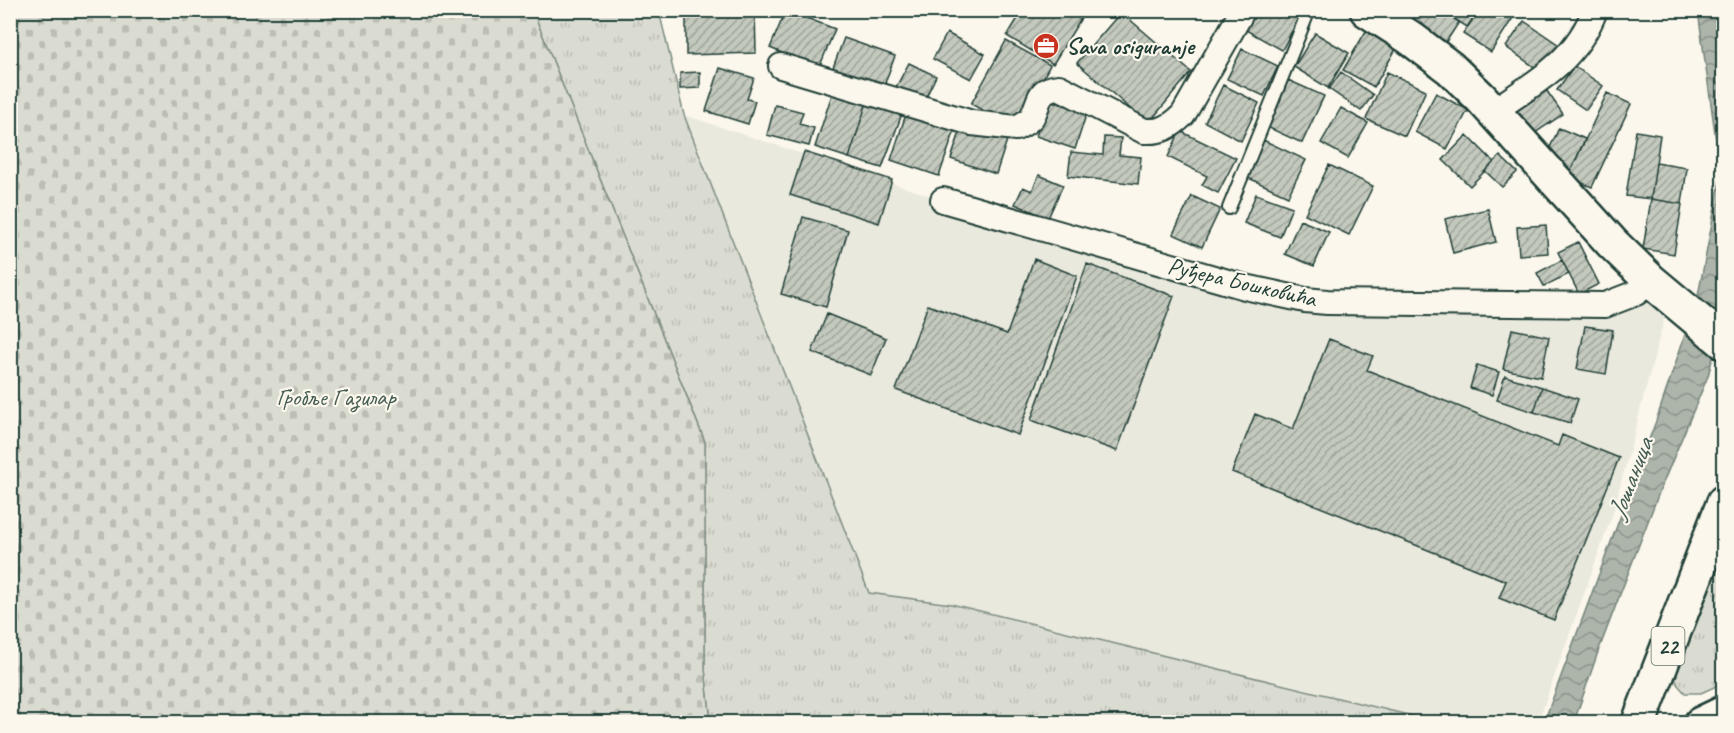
<svg xmlns="http://www.w3.org/2000/svg" width="1734" height="733" viewBox="0 0 1734 733" font-family="Caveat,sans-serif">
  <defs>
    <pattern id="grass-tufts" width="24" height="20" patternUnits="userSpaceOnUse" patternTransform="scale(1.5)"><rect width="24" height="20" fill="#dbdcd1"/><path d="M3 7l-1-3M5 7V3M7 7l1-3M15 17l-1-3M17 17v-4M19 17l1-3" fill="none" stroke="#bcbeb4"/></pattern>
    <pattern id="cemetery-stones" width="16" height="16" patternUnits="userSpaceOnUse" patternTransform="scale(1.5)"><rect width="16" height="16" fill="#dbdcd1"/><path d="M2 7V4a2 2 0 0 1 4 0v3zM10 15v-3a2 2 0 0 1 4 0v3z" fill="#bcbeb4"/></pattern>
    <pattern id="water-waves" width="16" height="10" patternUnits="userSpaceOnUse" patternTransform="scale(1.5)"><rect width="16" height="10" fill="#adb4aa"/><path d="M0 5q4-4 8 0t8 0" fill="none" stroke="#8c948b"/></pattern>
    <pattern id="building-hatch" width="6" height="6" patternUnits="userSpaceOnUse" patternTransform="scale(1.5)"><rect width="6" height="6" fill="#c4c9be"/><path d="M-1 1l2-2M0 6l6-6M5 7l2-2" fill="none" stroke="#9fa49b"/></pattern>
  </defs>
  <rect width="100%" height="100%" fill="#fbf7ec"/>
  <filter id="ink" filterUnits="userSpaceOnUse"><feTurbulence type="fractalNoise" baseFrequency=".0167" numOctaves="2"/><feDisplacementMap in="SourceGraphic" scale="12" xChannelSelector="R" yChannelSelector="G"/><feConvolveMatrix kernelMatrix="1 2 1 2 8 2 1 2 1" color-interpolation-filters="sRGB"/></filter>
  <g filter="url(#ink)">
    <path fill="#eae9de" d="M 684,115 L 943,200 L 1305,300 L 1623,299 L 1670,297 L 1613,513 L 1538,722 L 1437,722 L 951,604 L 869,593 Z"/>
    <path fill="url(#grass-tufts)" stroke="#7d8c82" stroke-width="1.5" d="M 533,11 L 659,11 L 684,115 L 869,593 L 951,604 L 1437,722 L 711,722 L 705,670 L 705,442 Z
      M 1723,549 L 1723,683 L 1701,693 L 1685,693 L 1677,684 L 1674,673 Z"/>
    <path fill="url(#cemetery-stones)" stroke="#7d8c82" stroke-width="1.5" d="M 10,11 L 533,11 L 705,442 L 705,669 L 711,722 L 11,722 Z"/>
    <path fill="url(#water-waves)" stroke="#74847b" stroke-width="1.5" d="M 1698,11 L 1723,11 L 1723,317 L 1708,376 L 1660,490 L 1598,652 L 1574,722 L 1544,722 L 1656,421 L 1698,296 L 1721,176 Z"/>
    <path fill="url(#building-hatch)" stroke="#1f3d34" stroke-width="1.5" d="M 686,10 L 755,10 L 756,53 L 686,55 Z
      M 786,10 L 835,29 L 819,68 L 770,48 Z
      M 1023,10 L 1086,10 L 1053,64 L 1007,36 Z
      M 1254,10 L 1302,12 L 1282,50 L 1244,29 Z
      M 1412,10 L 1440,10 L 1459,22 L 1446,42 L 1408,18 Z
      M 1441,10 L 1479,10 L 1467,27 Z
      M 1479,10 L 1518,10 L 1491,52 L 1463,34 Z
      M 1121,12 L 1191,72 L 1148,124 L 1077,63 Z
      M 1524,21 L 1559,45 L 1540,71 L 1506,47 Z
      M 1366,31 L 1396,49 L 1374,87 L 1343,70 Z
      M 947,33 L 985,54 L 971,79 L 933,59 Z
      M 1315,33 L 1349,53 L 1328,88 L 1294,67 Z
      M 844,38 L 895,56 L 882,91 L 831,73 Z
      M 1006,41 L 1050,65 L 1016,128 L 971,104 Z
      M 1242,49 L 1278,66 L 1264,96 L 1227,79 Z
      M 909,63 L 936,76 L 923,103 L 895,89 Z
      M 1574,66 L 1603,86 L 1586,110 L 1557,90 Z
      M 720,68 L 754,78 L 747,99 L 755,101 L 748,124 L 706,111 Z
      M 700,72 L 700,88 L 680,89 L 680,73 Z
      M 1341,72 L 1373,95 L 1361,111 L 1329,89 Z
      M 1387,72 L 1426,90 L 1405,136 L 1366,119 Z
      M 1288,80 L 1324,96 L 1302,143 L 1267,127 Z
      M 1542,84 L 1563,114 L 1526,139 L 1506,110 Z
      M 1223,85 L 1259,103 L 1241,141 L 1205,122 Z
      M 833,91 L 867,102 L 849,158 L 815,147 Z
      M 1436,93 L 1468,110 L 1447,149 L 1415,132 Z
      M 1607,93 L 1631,104 L 1592,187 L 1568,177 Z
      M 1048,100 L 1087,112 L 1075,149 L 1036,136 Z
      M 867,102 L 902,114 L 882,168 L 849,158 Z
      M 775,105 L 803,112 L 799,124 L 814,128 L 809,146 L 767,135 Z
      M 908,108 L 957,124 L 939,176 L 891,160 Z
      M 1341,108 L 1368,123 L 1348,158 L 1321,143 Z
      M 962,126 L 1007,140 L 996,174 L 951,159 Z
      M 1559,128 L 1585,139 L 1568,177 L 1542,165 Z
      M 1180,131 L 1236,158 L 1218,193 L 1202,185 L 1207,176 L 1168,157 Z
      M 1636,131 L 1660,135 L 1651,199 L 1626,196 Z
      M 1467,135 L 1494,162 L 1470,186 L 1443,160 Z
      M 1104,137 L 1121,138 L 1119,155 L 1141,157 L 1138,184 L 1068,176 L 1071,152 L 1103,155 Z
      M 1263,140 L 1306,160 L 1288,196 L 1246,177 Z
      M 804,152 L 892,180 L 879,223 L 790,195 Z
      M 1500,156 L 1517,172 L 1502,187 L 1485,171 Z
      M 1656,163 L 1687,168 L 1682,204 L 1651,199 Z
      M 1329,165 L 1373,186 L 1349,235 L 1305,214 Z
      M 1039,175 L 1063,185 L 1048,218 L 1015,204 L 1023,187 L 1032,191 Z
      M 1256,194 L 1292,207 L 1280,237 L 1244,223 Z
      M 1192,196 L 1220,209 L 1202,247 L 1173,234 Z
      M 1651,199 L 1682,204 L 1674,254 L 1643,249 Z
      M 1488,209 L 1496,242 L 1453,253 L 1445,219 Z
      M 803,217 L 848,230 L 826,307 L 781,294 Z
      M 1300,220 L 1329,232 L 1314,266 L 1285,254 Z
      M 1546,225 L 1548,253 L 1519,255 L 1517,227 Z
      M 1578,242 L 1599,284 L 1579,294 L 1558,252 Z
      M 1034,259 L 1077,276 L 1018,435 L 896,390 L 928,305 L 1007,334 Z
      M 1562,260 L 1569,274 L 1544,286 L 1537,273 Z
      M 1087,264 L 1174,296 L 1117,451 L 1031,420 Z
      M 827,314 L 886,338 L 871,375 L 812,352 Z
      M 1585,326 L 1613,330 L 1606,374 L 1577,369 Z
      M 1512,329 L 1549,337 L 1541,377 L 1503,369 Z
      M 1329,339 L 1373,356 L 1367,370 L 1558,446 L 1562,435 L 1619,458 L 1554,620 L 1499,598 L 1506,581 L 1232,472 L 1255,414 L 1293,429 Z
      M 1477,365 L 1499,372 L 1492,395 L 1470,388 Z
      M 1505,376 L 1542,387 L 1534,412 L 1497,400 Z
      M 1542,387 L 1578,399 L 1570,423 L 1534,412 Z"/>
    <g fill="none" stroke-linecap="round" stroke-linejoin="round">
      <g stroke="#1f3d34" stroke-width="16">
        <path id="service" d="M 1229,208 L 1309,10"/>
      </g>
      <g stroke="#1f3d34" stroke-width="28">
        <path id="minor" d="M 781,66 L 972,123 L 1016,128 C 1022,125 1028,122 1032,117 C 1041,101 1036,89 1059,87 L 1144,131 C 1162,132 1170,127 1183,115 L 1243,10
          M 1493,111 C 1535,83 1576,61 1595,10
          M 943,200 L 1245,287 L 1305,300 L 1327,302 L 1605,305 L 1636,293 L 1651,281"/>
      </g>
      <g stroke="#1f3d34" stroke-width="33">
        <path id="tertiary" d="M 1699,722 L 1724,710"/>
      </g>
      <g stroke="#1f3d34" stroke-width="38">
        <path id="secondary" d="M 1367,10 L 1409,37 L 1450,68 L 1481,98 L 1612,243 L 1651,281 L 1724,342"/>
      </g>
      <g stroke="#1f3d34" stroke-width="38">
        <path id="primary" d="M 1639,722 L 1724,502"/>
      </g>
      <use href="#service" stroke="#fbf7ec" stroke-width="12"/>
      <use href="#minor" stroke="#fbf7ec" stroke-width="24"/>
      <use href="#tertiary" stroke="#fbf7ec" stroke-width="28"/>
      <use href="#secondary" stroke="#fbf7ec" stroke-width="33"/>
      <use href="#primary" stroke="#fbf7ec" stroke-width="33"/>
    </g>
  </g>
  <defs>
    <g id="office-disc" transform="scale(1.35)"><circle r="9.5" fill="#c8321e" stroke="#fbf7ec"/><path d="M-6-3h4V-5.5h4V-3h4V5H-6ZM-1-4.5V-3h2v-1.5ZM-6 0V1H6V0Z" fill="#fff"/></g>
  </defs>
  <g fill-rule="evenodd">
    <use href="#office-disc" x="1046" y="46"/>
  </g>
  <g text-anchor="middle" stroke-width="4.5" stroke-linejoin="round" paint-order="stroke">
    <rect fill="#fbf7ec" stroke="#61756b" stroke-width="1.5" x="1651.5" y="627" width="33" height="38" rx="4.5"/>
    <g font-size="22" font-weight="bold" fill="#1f3d34">
      <text x="1668" y="654">22</text>
    </g>
    <g font-size="24" font-weight="bold" fill="#1f3d34" stroke="#fbf7ec" text-anchor="start">
      <text x="1066" y="54">Sava osiguranje</text>
    </g>
    <g font-size="24" fill="#1f3d34" stroke="#fbf7ec">
      <text transform="translate(1242 282) rotate(13)" y="8">Руђера Бошковића</text>
    </g>
    <g font-size="24" fill="#455d53" stroke="#fbf7ec">
      <text x="336" y="405">Гробље Газилар</text>
    </g>
    <g font-size="26" font-style="italic" fill="#425b52" stroke="#fbf7ec">
      <text transform="translate(1630 478) rotate(-69)" y="9">Јошаница</text>
    </g>
  </g>
  <rect width="1734" height="733" fill="none" stroke="#fbf7ec" stroke-width="36"/>
  <rect x="18" y="18" width="1698" height="697" fill="none" stroke="#1f3d34" stroke-width="2" filter="url(#ink)"/>
</svg>
